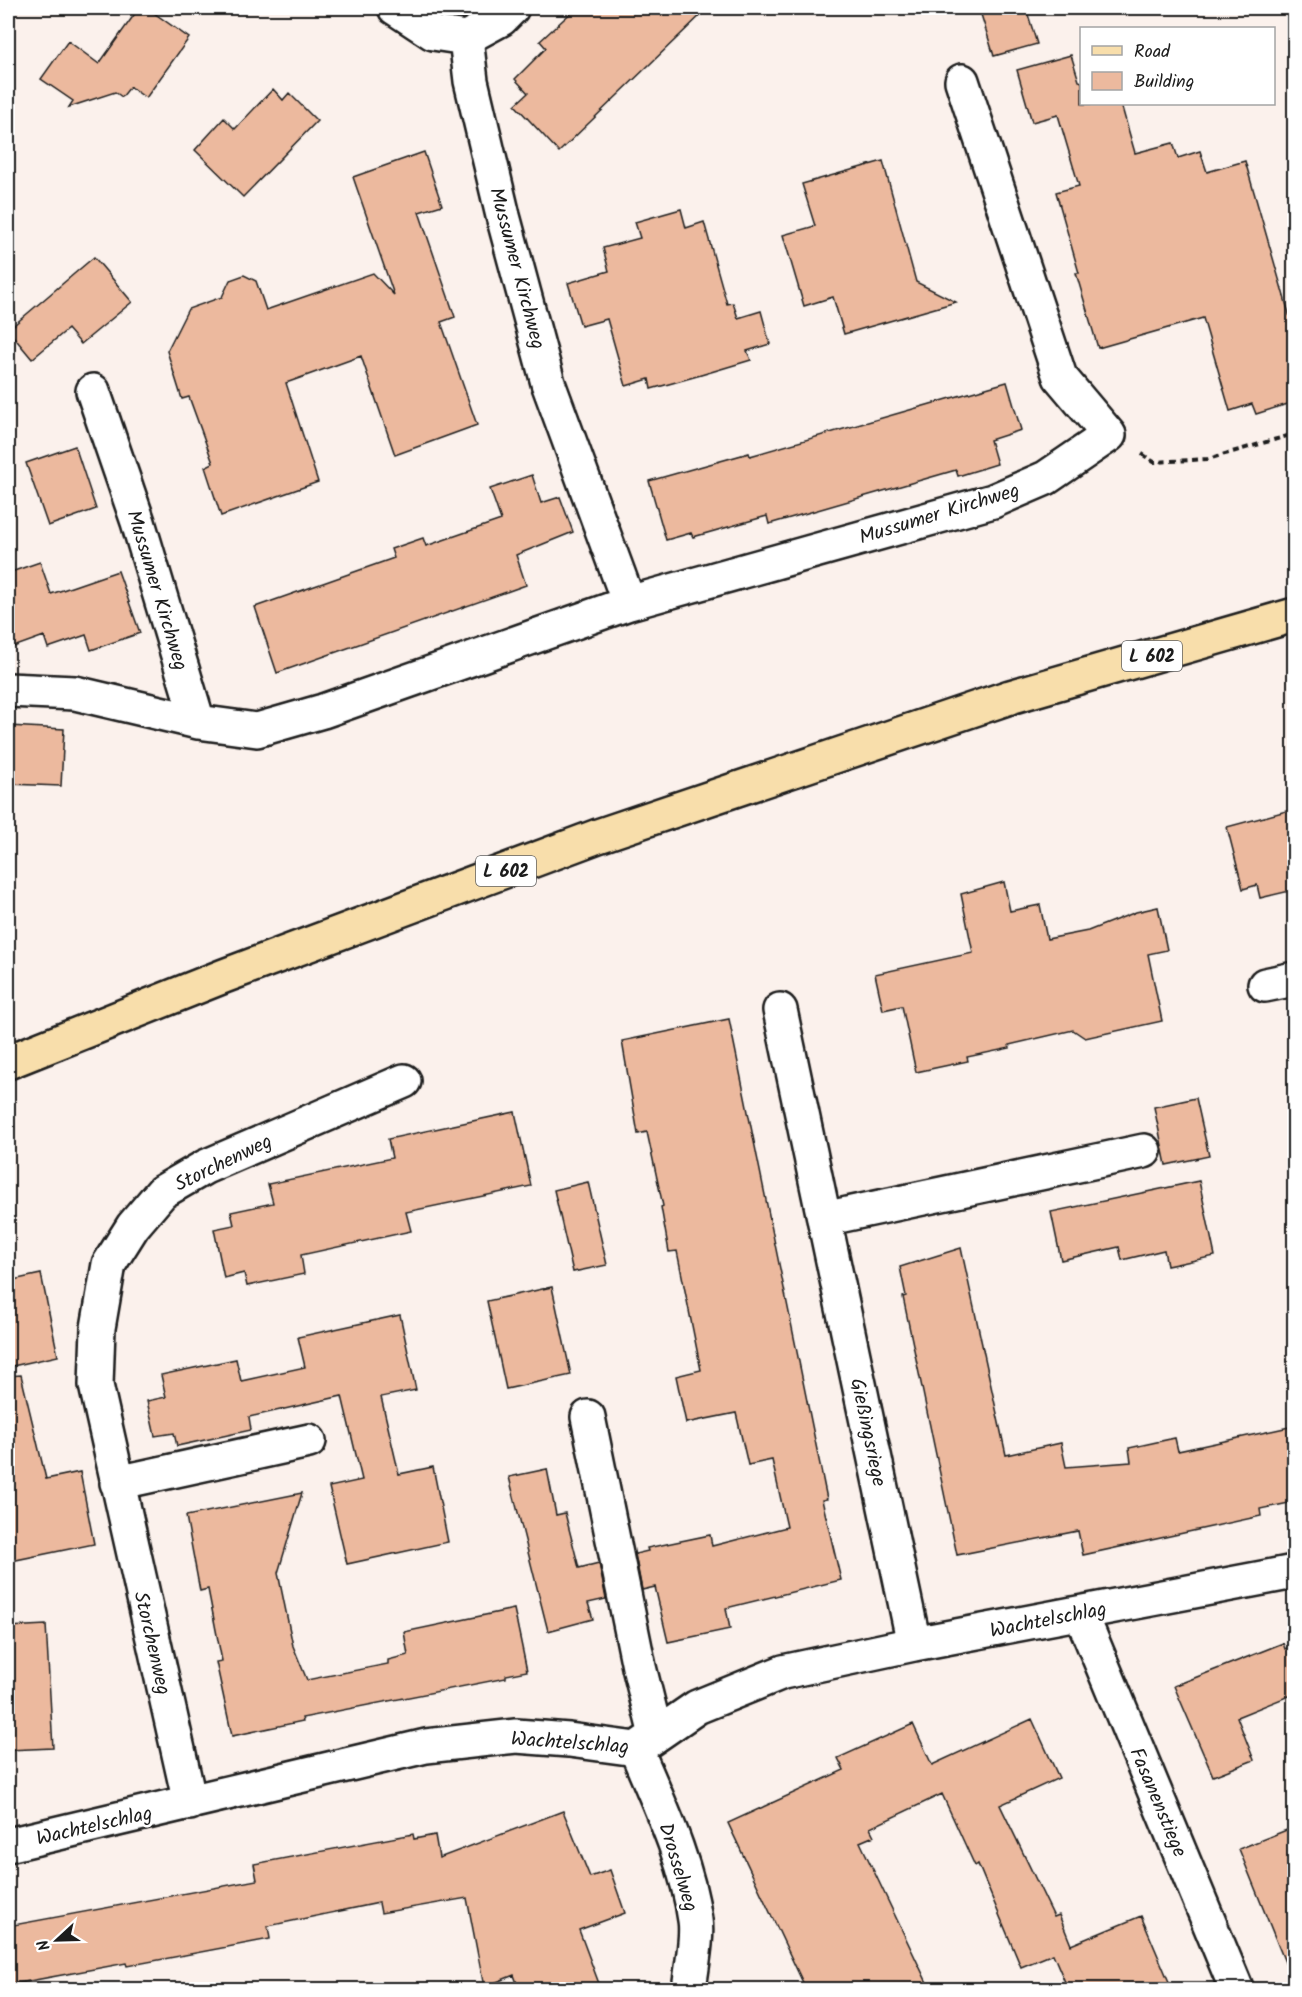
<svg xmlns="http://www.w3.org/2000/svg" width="1302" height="1997" viewBox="0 0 1302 1997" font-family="Kalam,sans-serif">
  <rect width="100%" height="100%" fill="#fbf1ec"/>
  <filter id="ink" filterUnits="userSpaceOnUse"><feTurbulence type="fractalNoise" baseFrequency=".0167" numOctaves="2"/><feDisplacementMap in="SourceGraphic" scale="12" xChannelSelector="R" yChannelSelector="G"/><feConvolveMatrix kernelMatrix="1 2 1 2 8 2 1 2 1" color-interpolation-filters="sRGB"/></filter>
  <g filter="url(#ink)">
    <path fill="#ecb99e" stroke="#1c1c1c" stroke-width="1.5" d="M 139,8 L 147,8 L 189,38 L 146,98 L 130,87 L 122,97 L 115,92 L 69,107 L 73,101 L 41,79 L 68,41 L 99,64 Z
      M 576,8 L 708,8 L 559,152 L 515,105 L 528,93 L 515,79 L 546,48 L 540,41 Z
      M 979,8 L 1026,8 L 1037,44 L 994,56 Z
      M 1071,55 L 1079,81 L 1082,82 L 1082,104 L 1121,104 L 1135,153 L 1173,143 L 1178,158 L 1200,151 L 1207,172 L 1245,161 L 1294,331 L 1294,402 L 1256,414 L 1252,404 L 1230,411 L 1203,318 L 1098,348 L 1076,273 L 1079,273 L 1056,192 L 1079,186 L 1058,115 L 1032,122 L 1017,70 Z
      M 273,89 L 283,100 L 289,93 L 317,121 L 243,197 L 195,150 L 224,118 L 235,129 Z
      M 424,152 L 442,205 L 419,212 L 455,317 L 441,322 L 477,425 L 395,455 L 361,356 L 286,383 L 318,482 L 221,516 L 205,467 L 213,463 L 189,397 L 182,399 L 167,351 L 188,309 L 222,297 L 230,280 L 244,275 L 256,281 L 266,310 L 373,273 L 394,295 L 353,177 Z
      M 883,161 L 916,282 L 956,302 L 844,334 L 833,297 L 804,306 L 783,235 L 815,226 L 802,184 Z
      M 681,209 L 686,228 L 704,222 L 727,304 L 733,303 L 738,318 L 761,311 L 770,344 L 747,351 L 751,360 L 701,375 L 651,389 L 649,379 L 626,386 L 607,319 L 581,326 L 568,283 L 609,271 L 603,248 L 640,238 L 635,222 Z
      M 94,257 L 132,302 L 81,344 L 68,329 L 32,359 L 8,330 Z
      M 1007,382 L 1021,430 L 990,440 L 997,464 L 958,476 L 956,470 L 769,524 L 767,516 L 693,537 L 691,533 L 666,540 L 649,481 L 749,453 L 750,456 Z
      M 75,446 L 96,509 L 48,526 L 26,463 Z
      M 532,475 L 541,503 L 560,497 L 573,532 L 516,555 L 526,585 L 277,673 L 255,607 L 394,558 L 391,549 L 423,538 L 426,546 L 501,520 L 490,489 Z
      M 40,562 L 51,594 L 118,571 L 140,633 L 91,650 L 86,635 L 48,648 L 44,636 L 8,649 L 8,573 Z
      M 8,726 L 64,729 L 61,786 L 8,784 Z
      M 1294,809 L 1294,890 L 1260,898 L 1257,885 L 1243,889 L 1227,827 Z
      M 1004,882 L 1010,911 L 1040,905 L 1047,939 L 1088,931 L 1136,912 L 1158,907 L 1167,950 L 1148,954 L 1162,1021 L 1085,1038 L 1073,1030 L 1009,1045 L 1010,1048 L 967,1057 L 968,1061 L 916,1072 L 902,1006 L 883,1010 L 875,974 L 973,953 L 961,894 Z
      M 729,1019 L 827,1499 L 822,1500 L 841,1580 L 726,1608 L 730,1629 L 668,1642 L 655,1587 L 642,1590 L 635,1554 L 648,1551 L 647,1548 L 710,1535 L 712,1546 L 787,1527 L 772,1460 L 748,1465 L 736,1413 L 686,1423 L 676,1376 L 701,1370 L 677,1251 L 669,1252 L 661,1207 L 663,1206 L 647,1132 L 638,1134 L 622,1041 Z
      M 1196,1098 L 1209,1156 L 1166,1165 L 1154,1107 Z
      M 515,1112 L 531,1186 L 406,1212 L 411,1231 L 301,1255 L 304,1274 L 247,1286 L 244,1273 L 224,1278 L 214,1229 L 234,1225 L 231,1212 L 273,1203 L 268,1184 L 392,1158 L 388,1139 Z
      M 1199,1181 L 1215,1256 L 1167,1266 L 1164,1250 L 1122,1260 L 1119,1247 L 1061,1260 L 1051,1212 Z
      M 588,1182 L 607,1265 L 573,1272 L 554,1190 Z
      M 961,1248 L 1006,1455 L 1061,1443 L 1066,1467 L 1131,1462 L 1129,1448 L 1175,1438 L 1178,1451 L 1294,1426 L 1294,1502 L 1260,1509 L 1261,1516 L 1083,1555 L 1078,1531 L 957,1555 L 903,1297 L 906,1296 L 900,1267 Z
      M 41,1274 L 58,1356 L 8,1367 L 8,1281 Z
      M 552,1287 L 571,1375 L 506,1389 L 487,1301 Z
      M 400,1315 L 416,1390 L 381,1397 L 399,1474 L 433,1467 L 448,1542 L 347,1564 L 329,1487 L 362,1480 L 342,1396 L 249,1417 L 251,1430 L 177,1446 L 174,1433 L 155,1436 L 147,1401 L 166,1397 L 161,1375 L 236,1359 L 241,1381 L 305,1367 L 298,1337 Z
      M 21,1375 L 46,1479 L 80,1472 L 94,1544 L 11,1561 L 8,1543 L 8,1376 Z
      M 547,1469 L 556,1515 L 565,1513 L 579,1568 L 599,1563 L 606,1599 L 588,1603 L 593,1619 L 548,1631 L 509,1477 Z
      M 302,1493 L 278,1573 L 293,1646 L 307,1680 L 388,1664 L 388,1660 L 408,1655 L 404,1632 L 514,1609 L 527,1671 L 506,1675 L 506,1678 L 302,1718 L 303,1721 L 232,1736 L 216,1662 L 222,1661 L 208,1589 L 200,1591 L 186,1516 Z
      M 46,1625 L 53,1748 L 8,1750 L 8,1627 Z
      M 1283,1643 L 1285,1649 L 1294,1645 L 1294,1694 L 1237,1717 L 1254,1760 L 1213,1776 L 1174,1686 Z
      M 1032,1719 L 1059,1778 L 1000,1805 L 1054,1917 L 1059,1915 L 1071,1945 L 1141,1916 L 1172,1989 L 1068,1989 L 1053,1954 L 1021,1967 L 978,1864 L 975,1866 L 942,1794 L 870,1828 L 874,1836 L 860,1842 L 930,1989 L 806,1989 L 728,1823 L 844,1770 L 838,1758 L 913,1724 L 932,1765 Z
      M 563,1811 L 590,1877 L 610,1870 L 625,1913 L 579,1930 L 601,1989 L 519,1989 L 514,1975 L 484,1987 L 467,1898 L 381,1913 L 379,1903 L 268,1926 L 270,1939 L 127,1966 L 126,1963 L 8,1985 L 8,1926 L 257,1880 L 254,1864 L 413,1834 L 414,1839 L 435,1835 L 439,1858 Z
      M 1294,1827 L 1294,1982 L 1293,1982 L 1239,1849 Z"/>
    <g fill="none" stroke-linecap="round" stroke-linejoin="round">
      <g stroke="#1c1c1c" stroke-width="38">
        <path id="minor" d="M 395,8 L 433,33 L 466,38
          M 466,38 L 471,81 L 503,216 L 548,383 L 629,603 L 993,501 L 1046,478 L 1109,435 L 1060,377 L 962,81
          M 466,38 L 501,19 L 512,8
          M 93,391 L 138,522 L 198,722
          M 8,690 L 75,693 L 198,722 L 257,730 L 323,711 L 629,603
          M 1265,985 L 1294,979
          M 780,1010 L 914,1644
          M 824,1219 L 1144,1151
          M 588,1417 L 639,1667 L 656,1735
          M 117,1483 L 309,1441
          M 1081,1614 L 1237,1990
          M 636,1749 C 659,1804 687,1861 695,1920 C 698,1938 691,1970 689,1990
          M 190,1803 L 96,1385 L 98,1328 L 109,1264 L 133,1226 L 162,1192 L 205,1167 L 404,1081
          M 8,1845 L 426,1746 L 516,1736 L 569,1740 L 636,1749 L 697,1707 L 783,1672 L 914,1644 L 1294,1572"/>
      </g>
      <g stroke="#1c1c1c" stroke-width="38">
        <path id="major" d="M 8,1062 L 224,976 L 598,836 L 1010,697 L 1294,615"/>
      </g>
      <path stroke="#1c1c1c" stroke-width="4" stroke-dasharray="6 4.5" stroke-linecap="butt" d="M 1142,454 L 1154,462 L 1208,459 L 1294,434"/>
      <use href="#minor" stroke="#fff" stroke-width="33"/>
      <use href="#major" stroke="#f8deab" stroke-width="33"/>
    </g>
  </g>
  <g text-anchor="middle" stroke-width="5" stroke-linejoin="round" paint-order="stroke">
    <g fill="#fff" stroke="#606060" stroke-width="1.5">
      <rect x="1122" y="641" width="60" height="30" rx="4.5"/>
      <rect x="476" y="856" width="60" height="30" rx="4.5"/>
    </g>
    <g font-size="18" font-weight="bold" fill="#1c1c1c">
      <text x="1152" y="662">L 602</text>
      <text x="506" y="877">L 602</text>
    </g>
    <g font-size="20" fill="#1c1c1c" stroke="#fff">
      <text transform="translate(518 268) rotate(75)" y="7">Mussumer Kirchweg</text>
      <text transform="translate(939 513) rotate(-17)" y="7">Mussumer Kirchweg</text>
      <text transform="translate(158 590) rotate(73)" y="7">Mussumer Kirchweg</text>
      <text transform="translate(223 1162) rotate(-26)" y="7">Storchenweg</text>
      <text transform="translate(869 1432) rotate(78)" y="7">Gießingsriege</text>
      <text transform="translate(1048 1619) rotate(-11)" y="7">Wachtelschlag</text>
      <text transform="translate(153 1643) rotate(77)" y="7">Storchenweg</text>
      <text transform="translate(570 1742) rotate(4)" y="7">Wachtelschlag</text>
      <text transform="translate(1159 1802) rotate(67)" y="7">Fasanenstiege</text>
      <text transform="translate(94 1825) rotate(-13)" y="7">Wachtelschlag</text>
      <text transform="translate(679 1867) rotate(73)" y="7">Drosselweg</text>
    </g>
  </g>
  <rect width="1302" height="1997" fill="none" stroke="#fff" stroke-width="30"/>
  <rect x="15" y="15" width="1272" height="1967" fill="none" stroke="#1c1c1c" stroke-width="2" filter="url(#ink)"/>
  <rect x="1080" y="27" width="195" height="78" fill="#ffffff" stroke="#a4a4a4" stroke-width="1.5"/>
  <rect x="1092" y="46" width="30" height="9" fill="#f8deab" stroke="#a4a4a4" stroke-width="1.5"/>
  <text x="1134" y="57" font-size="18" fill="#1c1c1c">Road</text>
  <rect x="1092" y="72" width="30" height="18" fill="#ecb99e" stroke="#a4a4a4" stroke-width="1.5"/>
  <text x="1134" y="87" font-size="18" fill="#1c1c1c">Building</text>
  <g transform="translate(57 1940) rotate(248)" stroke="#ffffff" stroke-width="4.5" paint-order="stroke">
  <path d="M0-4.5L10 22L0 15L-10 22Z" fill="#1c1c1c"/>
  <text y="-9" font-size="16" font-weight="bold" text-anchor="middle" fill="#1c1c1c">N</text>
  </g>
</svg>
